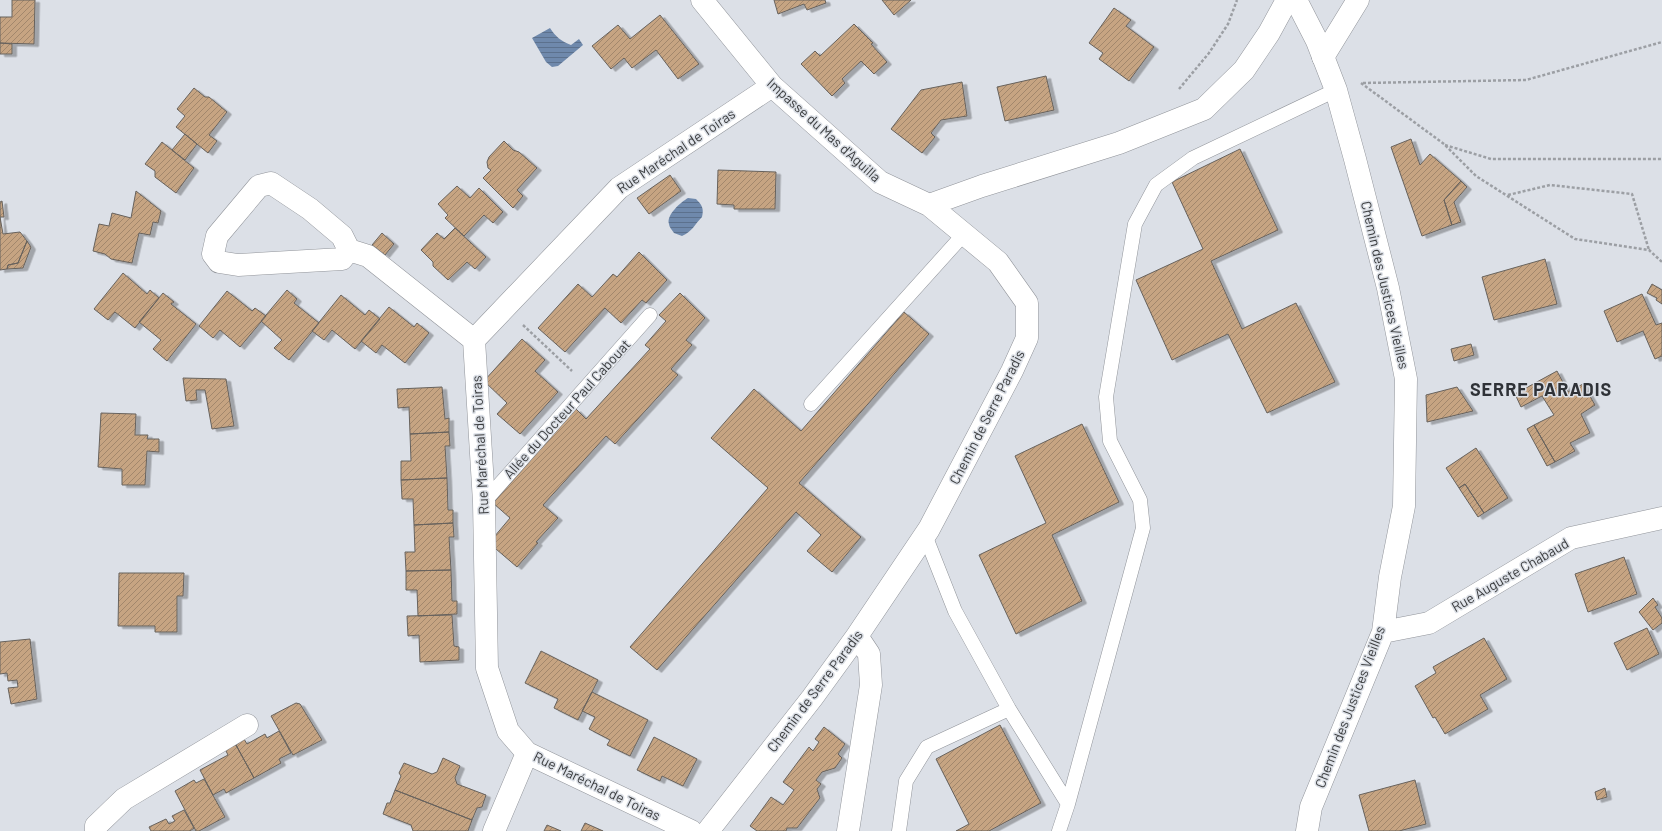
<svg xmlns="http://www.w3.org/2000/svg" width="1662" height="831" viewBox="0 0 1662 831" font-family="Barlow,sans-serif">
  <defs>
    <pattern id="water-rules" width="6" height="5" patternUnits="userSpaceOnUse"><rect width="6" height="5" fill="#6f89ac"/><path d="M0 2.5h6" fill="none" stroke="#5c718d"/></pattern>
    <pattern id="building-hatch" width="6" height="6" patternUnits="userSpaceOnUse"><rect width="6" height="6" fill="#c6a482"/><path d="M-1 1l2-2M0 6l6-6M5 7l2-2" fill="none" stroke="#a2876c"/></pattern>
    <filter id="shadow"><feDropShadow dx="4.5" dy="2.5" stdDeviation="0" flood-color="#0004"/></filter>
  </defs>
  <rect width="100%" height="100%" fill="#dce0e7"/>
  <path fill="url(#water-rules)" d="M 550,28 C 556,37 561,41 571,45 L 579,39 L 583,45 L 558,66 L 552,67 L 546,62 L 532,38 Z
    M 688,198 L 696,199 C 702,205 704,208 702,217 C 695,224 692,232 682,236 L 674,233 C 672,230 669,227 669,224 C 666,215 681,202 688,198 Z"/>
  <path fill="url(#building-hatch)" stroke="#67625d" filter="url(#shadow)" d="M 12,0 L 35,0 L 34,44 L 0,43 L 0,17 L 12,17 Z
    M 774,0 L 825,0 L 826,3 L 807,10 L 804,4 L 778,14 Z
    M 882,0 L 911,0 L 894,15 Z
    M 1114,8 L 1131,20 L 1126,26 L 1154,47 L 1129,81 L 1099,59 L 1103,53 L 1089,43 Z
    M 660,15 L 699,64 L 678,79 L 656,50 L 632,68 L 624,58 L 611,69 L 592,46 L 618,25 L 630,39 Z
    M 854,24 L 873,43 L 871,44 L 887,62 L 874,74 L 861,61 L 842,79 L 845,83 L 832,96 L 801,64 L 815,51 L 820,56 Z
    M 0,43 L 12,44 L 12,54 L 0,54 Z
    M 1046,76 L 1054,110 L 1005,121 L 997,87 Z
    M 962,82 L 967,116 L 941,120 L 931,133 L 935,137 L 922,153 L 891,129 L 921,90 Z
    M 194,88 L 205,97 L 209,97 L 227,112 L 209,135 L 217,141 L 208,153 L 176,127 L 185,116 L 177,109 Z
    M 185,134 L 197,144 L 185,160 L 172,150 Z
    M 1411,139 L 1420,165 L 1430,154 L 1461,181 L 1444,200 L 1452,225 L 1422,236 L 1391,147 Z
    M 504,141 L 513,150 L 519,152 L 537,168 L 517,190 L 523,196 L 513,208 L 483,178 L 491,170 L 488,168 L 487,162 L 489,157 Z
    M 162,142 L 194,168 L 176,193 L 155,177 L 155,171 L 145,164 Z
    M 1240,149 L 1278,230 L 1211,261 L 1242,329 L 1296,303 L 1335,382 L 1267,413 L 1228,334 L 1172,360 L 1136,280 L 1203,249 L 1172,182 Z
    M 718,170 L 776,172 L 775,209 L 734,209 L 734,205 L 717,204 Z
    M 670,175 L 681,191 L 649,214 L 637,198 Z
    M 1461,181 L 1467,187 L 1454,202 L 1461,222 L 1452,225 L 1444,200 Z
    M 457,186 L 470,198 L 479,188 L 503,212 L 493,223 L 484,215 L 464,236 L 445,218 L 448,215 L 438,204 Z
    M 136,191 L 161,211 L 158,223 L 153,222 L 150,235 L 139,233 L 132,263 L 111,259 L 105,254 L 93,251 L 99,224 L 109,226 L 112,213 L 131,218 Z
    M 2,201 L 4,217 L 0,217 L 3,234 L 20,232 L 27,241 L 18,263 L 8,265 L 7,269 L 0,270 L 0,202 Z
    M 455,228 L 486,257 L 475,269 L 467,262 L 448,280 L 433,266 L 433,262 L 421,250 L 437,233 L 444,239 Z
    M 382,233 L 394,244 L 385,255 L 372,245 Z
    M 27,241 L 31,247 L 23,268 L 7,269 L 8,265 L 18,263 Z
    M 639,252 L 667,280 L 646,303 L 642,300 L 621,323 L 605,308 L 565,352 L 538,328 L 578,284 L 592,297 L 613,274 L 617,277 Z
    M 1545,259 L 1557,304 L 1494,320 L 1482,277 Z
    M 123,273 L 147,294 L 150,290 L 159,298 L 135,328 L 115,312 L 108,320 L 94,309 Z
    M 1652,284 L 1662,290 L 1662,304 L 1656,300 L 1657,298 L 1647,293 Z
    M 287,290 L 297,299 L 294,303 L 319,323 L 289,360 L 274,348 L 282,340 L 261,321 Z
    M 227,291 L 252,311 L 255,308 L 266,316 L 240,347 L 220,330 L 213,338 L 199,326 Z
    M 163,293 L 174,302 L 171,304 L 196,324 L 167,361 L 153,349 L 161,340 L 139,322 Z
    M 680,293 L 705,318 L 686,340 L 692,345 L 671,369 L 678,375 L 615,444 L 606,436 L 543,505 L 558,518 L 536,542 L 538,543 L 517,567 L 489,543 L 510,518 L 493,503 L 576,409 L 586,419 L 650,349 L 645,345 L 666,321 L 659,315 Z
    M 1642,294 L 1656,325 L 1662,323 L 1662,356 L 1655,359 L 1643,331 L 1617,342 L 1604,311 Z
    M 341,295 L 365,315 L 369,310 L 380,319 L 355,349 L 332,330 L 324,340 L 312,331 Z
    M 389,307 L 414,327 L 417,323 L 429,333 L 405,363 L 382,345 L 376,353 L 361,341 Z
    M 904,312 L 929,334 L 799,483 L 861,537 L 832,572 L 807,551 L 821,535 L 796,512 L 657,670 L 630,647 L 768,488 L 711,438 L 754,389 L 801,431 Z
    M 522,339 L 545,360 L 535,371 L 558,392 L 520,434 L 497,414 L 507,403 L 484,381 Z
    M 1471,344 L 1474,355 L 1454,361 L 1451,349 Z
    M 1557,371 L 1568,392 L 1583,384 L 1595,405 L 1581,414 L 1590,433 L 1570,443 L 1575,451 L 1555,462 L 1534,425 L 1554,415 L 1542,396 L 1521,407 L 1515,394 Z
    M 183,378 L 226,379 L 234,426 L 212,429 L 205,390 L 196,390 L 197,400 L 186,401 Z
    M 442,387 L 445,419 L 449,418 L 449,432 L 410,434 L 409,407 L 398,408 L 397,389 Z
    M 1457,387 L 1473,411 L 1427,422 L 1426,395 Z
    M 101,413 L 136,414 L 135,435 L 148,435 L 147,439 L 159,439 L 159,452 L 147,451 L 145,485 L 122,485 L 122,469 L 98,467 Z
    M 1082,424 L 1119,502 L 1052,535 L 1082,601 L 1016,634 L 979,555 L 1046,523 L 1015,456 Z
    M 1534,425 L 1555,462 L 1547,466 L 1527,429 Z
    M 449,432 L 450,446 L 445,446 L 447,478 L 401,480 L 401,461 L 411,461 L 410,434 Z
    M 1476,448 L 1508,498 L 1484,513 L 1465,484 L 1459,488 L 1446,468 Z
    M 447,478 L 448,510 L 453,510 L 453,523 L 414,525 L 413,499 L 402,499 L 401,480 Z
    M 1465,484 L 1484,513 L 1478,517 L 1459,488 Z
    M 453,523 L 454,537 L 449,537 L 451,570 L 406,571 L 405,552 L 415,552 L 414,525 Z
    M 1624,557 L 1637,594 L 1588,612 L 1575,574 Z
    M 451,570 L 452,601 L 457,601 L 457,614 L 418,616 L 417,590 L 406,590 L 406,571 Z
    M 119,573 L 184,573 L 183,596 L 177,596 L 177,632 L 155,632 L 155,626 L 118,626 Z
    M 1653,598 L 1658,605 L 1655,607 L 1662,618 L 1662,623 L 1653,630 L 1639,612 Z
    M 452,615 L 454,646 L 459,647 L 459,660 L 420,662 L 419,635 L 408,636 L 407,616 Z
    M 1647,628 L 1659,654 L 1627,670 L 1614,643 Z
    M 1484,638 L 1507,679 L 1480,695 L 1488,709 L 1445,734 L 1435,717 L 1433,718 L 1415,686 L 1436,673 L 1433,667 Z
    M 30,639 L 37,699 L 11,704 L 8,688 L 18,687 L 17,680 L 8,681 L 7,673 L 0,674 L 0,642 Z
    M 541,651 L 598,680 L 578,720 L 554,708 L 558,699 L 525,683 Z
    M 592,692 L 648,720 L 630,756 L 607,745 L 610,740 L 589,729 L 595,717 L 582,711 Z
    M 296,703 L 300,704 L 322,740 L 293,755 L 271,716 Z
    M 1000,725 L 1041,803 L 989,831 L 956,831 L 969,824 L 936,759 Z
    M 824,727 L 845,744 L 838,754 L 842,758 L 835,768 L 822,772 L 816,780 L 821,784 L 817,789 L 820,798 L 797,828 L 787,828 L 786,831 L 757,831 L 750,826 L 771,797 L 783,805 L 794,790 L 783,782 L 809,747 L 813,751 L 819,742 L 815,739 Z
    M 279,731 L 291,753 L 279,759 L 281,763 L 254,778 L 236,745 L 244,739 L 247,744 L 265,734 L 267,738 Z
    M 654,737 L 697,759 L 683,786 L 662,776 L 660,781 L 637,770 Z
    M 236,745 L 254,778 L 226,793 L 224,789 L 213,795 L 200,770 L 228,755 L 225,749 Z
    M 443,758 L 460,766 L 455,778 L 457,784 L 486,795 L 482,807 L 477,808 L 472,820 L 395,790 L 401,776 L 399,773 L 404,763 L 432,774 L 437,772 Z
    M 204,779 L 225,817 L 199,831 L 196,831 L 175,791 L 194,780 L 196,783 Z
    M 1415,780 L 1426,824 L 1399,831 L 1369,831 L 1359,795 Z
    M 1605,788 L 1607,797 L 1597,800 L 1595,792 Z
    M 395,790 L 472,820 L 468,831 L 413,831 L 411,825 L 383,814 L 387,803 L 390,803 Z
    M 184,810 L 194,828 L 190,831 L 151,831 L 149,827 L 166,819 L 169,824 L 175,821 L 172,816 Z
    M 585,823 L 603,831 L 581,831 Z
    M 547,825 L 561,831 L 544,831 Z"/>
  <g fill="none" stroke-linecap="round" stroke-linejoin="round">
    <g stroke="#91949a" stroke-width="15">
      <path id="lane" d="M 811,404 L 964,234
        M 484,502 L 650,315
        M 925,535 L 955,611 L 1009,709 L 1068,804
        M 899,831 L 906,781 L 927,747 L 1009,709
        M 1059,831 L 1068,804 L 1143,528 L 1140,500 L 1110,441 L 1106,397 L 1135,224 L 1156,185 L 1193,158 L 1336,90"/>
    </g>
    <g stroke="#91949a" stroke-width="23">
      <path id="street" d="M 702,0 L 772,86 L 880,182 L 929,205
        M 1323,57 L 1358,0
        M 349,250 L 342,259 L 238,265 L 219,262 L 213,254 L 217,236 L 259,186 L 271,183 L 310,209 L 342,236 L 349,250 L 368,256 L 474,340
        M 96,831 L 96,826 L 124,799 L 247,725
        M 494,831 L 527,753
        M 691,831 L 527,753 L 508,731 L 487,668 L 484,502 L 474,340 L 619,188 L 772,86
        M 708,831 L 812,698 L 857,636 L 929,529 L 1012,371 L 1027,338 L 1027,303 L 998,262 L 929,205 L 982,186 L 1119,143 L 1204,109 L 1244,70 L 1269,33 L 1287,0
        M 848,831 L 871,685 L 869,654 L 857,636"/>
    </g>
    <g stroke="#91949a" stroke-width="23">
      <path id="secondary" d="M 1296,0 L 1317,41 L 1336,90 L 1355,159 L 1388,288 L 1406,379 L 1404,506 L 1390,577 L 1383,632 L 1311,807 L 1307,831
        M 1383,632 L 1429,623 L 1571,538 L 1662,518"/>
    </g>
    <path stroke="#9c9fa4" stroke-width="2.5" stroke-dasharray="3 2" stroke-linecap="butt" d="M 1361,83 L 1444,144 L 1476,176 L 1575,239 L 1649,250 L 1662,262
      M 1363,83 L 1526,80 L 1662,42
      M 1179,89 L 1209,53 L 1228,24 L 1237,0
      M 1445,145 L 1491,159 L 1662,159
      M 1508,195 L 1550,185 L 1632,194 L 1649,250
      M 523,325 L 572,371"/>
    <use href="#lane" stroke="#fff" stroke-width="14"/>
    <use href="#street" stroke="#fff" stroke-width="22"/>
    <use href="#secondary" stroke="#fff" stroke-width="22"/>
  </g>
  <g text-anchor="middle" stroke-width="3" stroke-linejoin="round" paint-order="stroke">
    <g font-size="14" fill="#3b3d3f" stroke="#dce0e7">
      <text transform="translate(824 130) rotate(42)" y="5">Impasse du Mas d'Aguilla</text>
      <text transform="translate(676 151) rotate(-34)" y="5">Rue Maréchal de Toiras</text>
      <text transform="translate(1385 285) rotate(77)" y="5">Chemin des Justices Vieilles</text>
      <text transform="translate(567 409) rotate(-48)" y="5">Allée du Docteur Paul Cabouat</text>
      <text transform="translate(987 417) rotate(-63)" y="5">Chemin de Serre Paradis</text>
      <text transform="translate(480 445) rotate(-93)" y="5">Rue Maréchal de Toiras</text>
      <text transform="translate(1510 575) rotate(-30)" y="5">Rue Auguste Chabaud</text>
      <text transform="translate(815 691) rotate(-53)" y="5">Chemin de Serre Paradis</text>
      <text transform="translate(1350 707) rotate(-69)" y="5">Chemin des Justices Vieilles</text>
      <text transform="translate(597 786) rotate(26)" y="5">Rue Maréchal de Toiras</text>
    </g>
    <g font-size="18" font-weight="bold" letter-spacing="1" fill="#2f3237" stroke="#dce0e7">
      <text x="1541" y="396">SERRE PARADIS</text>
    </g>
  </g>
</svg>
